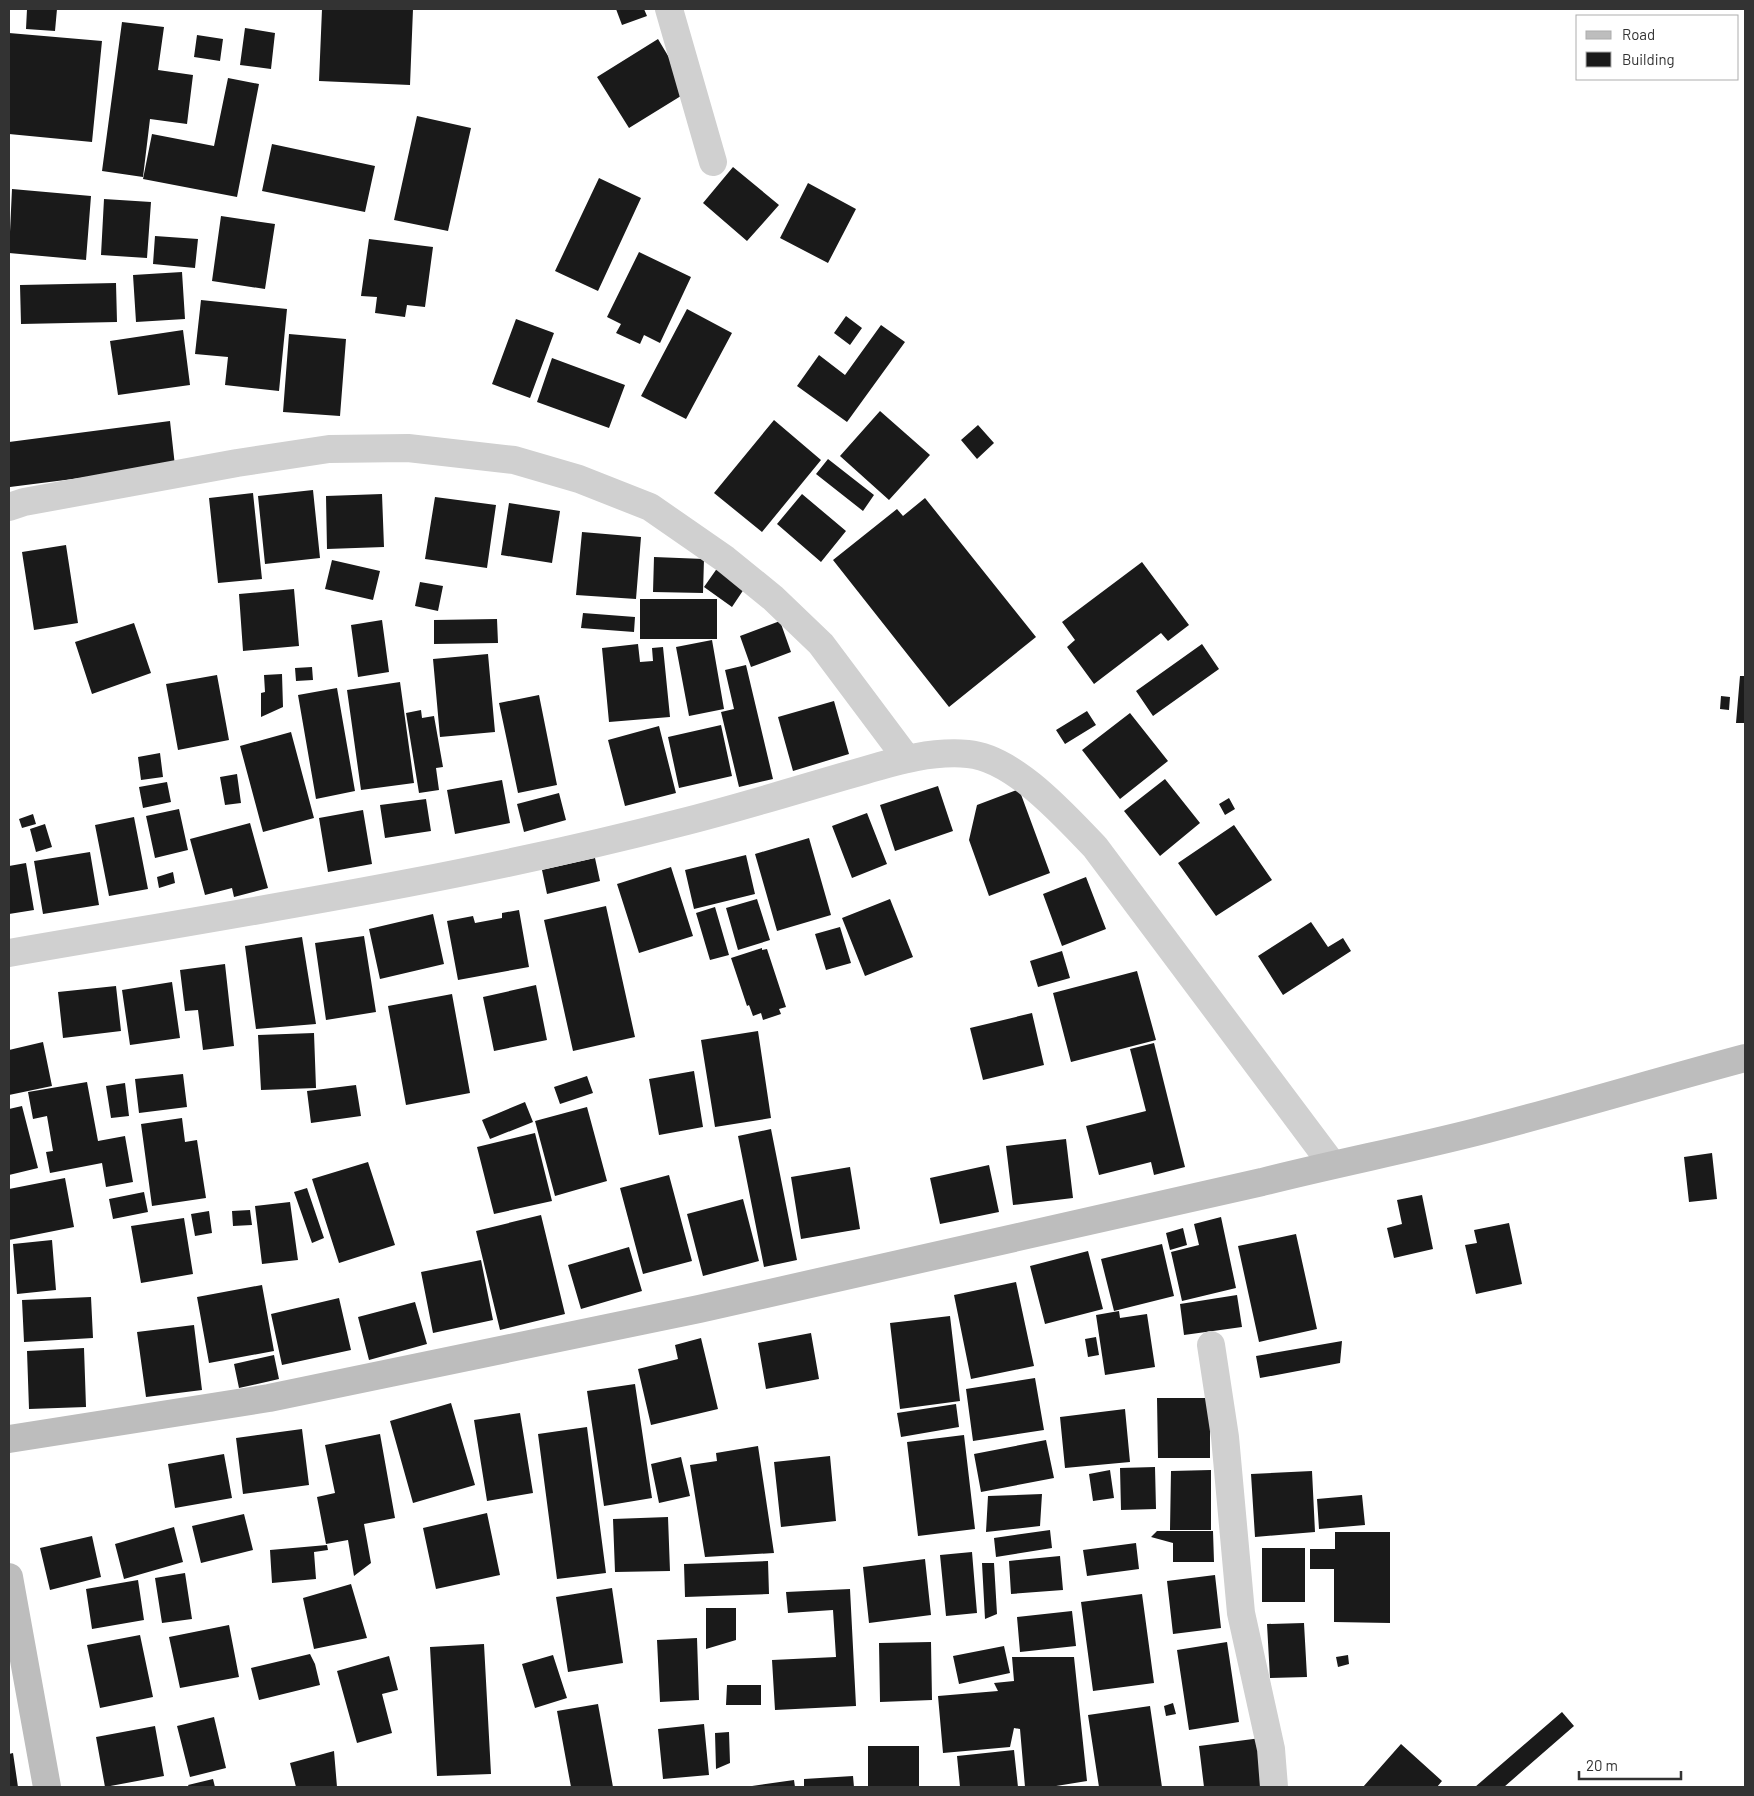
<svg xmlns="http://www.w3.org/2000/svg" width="1754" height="1796" viewBox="0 0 1754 1796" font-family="Barlow,sans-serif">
  <rect width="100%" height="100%" fill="#fff"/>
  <path fill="#1a1a1a" d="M 27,9 L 57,9 L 55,31 L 26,29 Z
    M 322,9 L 413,9 L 410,85 L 319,81 Z
    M 616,9 L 644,9 L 647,16 L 622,25 Z
    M 122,22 L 164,27 L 158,70 L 193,75 L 187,124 L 150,119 L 143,177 L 102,171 Z
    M 245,28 L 275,33 L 271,69 L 240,65 Z
    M 9,33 L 102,41 L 92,142 L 9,134 Z
    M 197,35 L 223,39 L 220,61 L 194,57 Z
    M 658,39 L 689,91 L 629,128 L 597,77 Z
    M 228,78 L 259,84 L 237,197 L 143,179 L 152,134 L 214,146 Z
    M 417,116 L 471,128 L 448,231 L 394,220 Z
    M 272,144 L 375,166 L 365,212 L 262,191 Z
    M 733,167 L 779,205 L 747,241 L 703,203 Z
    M 599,178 L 641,198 L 598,291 L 555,271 Z
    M 808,183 L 856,209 L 828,263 L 780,238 Z
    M 12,189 L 91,196 L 86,260 L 9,253 Z
    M 104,199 L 151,202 L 147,258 L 101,255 Z
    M 221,216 L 275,224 L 265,289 L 212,281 Z
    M 155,236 L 198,239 L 195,268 L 153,264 Z
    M 369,239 L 433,247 L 425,307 L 407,305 L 405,317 L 375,313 L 377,297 L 361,296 Z
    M 639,252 L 691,277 L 660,343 L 644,335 L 640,344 L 616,333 L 621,324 L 607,317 Z
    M 182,272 L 185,319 L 136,322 L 133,275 Z
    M 116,283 L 117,322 L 21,324 L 20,285 Z
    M 201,300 L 287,309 L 279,391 L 225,385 L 228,357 L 195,354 Z
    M 687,309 L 732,333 L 686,419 L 641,396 Z
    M 846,316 L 862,328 L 850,345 L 834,333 Z
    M 516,319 L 554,333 L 530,398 L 492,384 Z
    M 881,325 L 905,342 L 847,422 L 797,386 L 819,355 L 845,375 Z
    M 183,330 L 190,385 L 118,395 L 110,341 Z
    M 289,334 L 346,339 L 340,416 L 283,412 Z
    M 552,358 L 625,385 L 609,428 L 537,402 Z
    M 880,411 L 930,455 L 889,500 L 840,456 Z
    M 774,420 L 821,460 L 762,532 L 714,493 Z
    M 170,421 L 175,466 L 10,487 L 9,442 Z
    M 978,425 L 994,443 L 977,459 L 961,440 Z
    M 828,459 L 874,495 L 863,511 L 816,474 Z
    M 313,490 L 320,558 L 265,564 L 258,496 Z
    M 253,493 L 262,579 L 218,583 L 209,498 Z
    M 382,494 L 384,547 L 327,549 L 326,496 Z
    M 802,494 L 846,531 L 821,562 L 777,524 Z
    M 435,497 L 496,505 L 487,568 L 425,559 Z
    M 925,498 L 1036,637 L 949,707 L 833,560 L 897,509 L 903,516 Z
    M 509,503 L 560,511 L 552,563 L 501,555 Z
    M 582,532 L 641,537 L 636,599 L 576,595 Z
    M 66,545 L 78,623 L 34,630 L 22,552 Z
    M 654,557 L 704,559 L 703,593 L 653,592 Z
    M 332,560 L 380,571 L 373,600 L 325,589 Z
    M 1142,562 L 1189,625 L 1168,641 L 1161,633 L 1094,684 L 1067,647 L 1075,640 L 1062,622 Z
    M 718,567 L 746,586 L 732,607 L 704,587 Z
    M 420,582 L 443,586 L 438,611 L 415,606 Z
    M 294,589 L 299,646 L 243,651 L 239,594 Z
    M 640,599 L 717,599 L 717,639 L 640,639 Z
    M 583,613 L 635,617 L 634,632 L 581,628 Z
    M 497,619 L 498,643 L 434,644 L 434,620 Z
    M 382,620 L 389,672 L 358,677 L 351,625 Z
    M 780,621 L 791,652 L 751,667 L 740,636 Z
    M 134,623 L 151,673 L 92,694 L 75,642 Z
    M 712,640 L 724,709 L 689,716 L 676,647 Z
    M 638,644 L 640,662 L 653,661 L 652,648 L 663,647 L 670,717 L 609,722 L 602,648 Z
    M 1202,644 L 1219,669 L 1153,716 L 1136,691 Z
    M 488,654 L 495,732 L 440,737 L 433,659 Z
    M 746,665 L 773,779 L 739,787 L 721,712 L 734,709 L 725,670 Z
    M 312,667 L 313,680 L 296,681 L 295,668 Z
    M 282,674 L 283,707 L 261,717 L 261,693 L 265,692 L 264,675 Z
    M 217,675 L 229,740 L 178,750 L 166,684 Z
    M 1740,676 L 1745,676 L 1745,723 L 1736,723 Z
    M 400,682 L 414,783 L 361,790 L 347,690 Z
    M 337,688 L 355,791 L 316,799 L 298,695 Z
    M 539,695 L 557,785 L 518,793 L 499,703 Z
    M 1721,696 L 1730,697 L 1729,710 L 1720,709 Z
    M 834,701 L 849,754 L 793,771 L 778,717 Z
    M 421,710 L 422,718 L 434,716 L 443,767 L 436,768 L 439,790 L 419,793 L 406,713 Z
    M 1087,711 L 1096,725 L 1065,744 L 1056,730 Z
    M 1130,713 L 1168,761 L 1120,799 L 1082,750 Z
    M 721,725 L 732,776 L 679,788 L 668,737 Z
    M 659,726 L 676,793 L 625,806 L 608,740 Z
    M 291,732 L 314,818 L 263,832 L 240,746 Z
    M 160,753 L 163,777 L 141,780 L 138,757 Z
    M 237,774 L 241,803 L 225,805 L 220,777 Z
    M 1165,779 L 1200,823 L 1160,856 L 1124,811 Z
    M 502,780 L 510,823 L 455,834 L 447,790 Z
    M 167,782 L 171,802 L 143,808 L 139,787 Z
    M 938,786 L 953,831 L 895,851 L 880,805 Z
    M 1019,789 L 1050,873 L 989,896 L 969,840 L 977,805 Z
    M 559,793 L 566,820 L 524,832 L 517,804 Z
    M 1229,798 L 1235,809 L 1225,815 L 1219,804 Z
    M 426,799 L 431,831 L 385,838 L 380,805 Z
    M 179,809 L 188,850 L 155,858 L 146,816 Z
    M 363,810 L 372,864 L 328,872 L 319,818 Z
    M 867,813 L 887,864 L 852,878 L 832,826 Z
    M 33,814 L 36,824 L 22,828 L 19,819 Z
    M 134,817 L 148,889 L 109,896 L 95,825 Z
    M 250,823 L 268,888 L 234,897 L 232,888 L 205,895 L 190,839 Z
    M 45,824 L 52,847 L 36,852 L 30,829 Z
    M 1234,825 L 1272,880 L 1216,916 L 1178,863 Z
    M 809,838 L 831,915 L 777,931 L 755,854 Z
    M 90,852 L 99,905 L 43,914 L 34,861 Z
    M 746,855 L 755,894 L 694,909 L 685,870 Z
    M 595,858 L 600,881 L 547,894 L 542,870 Z
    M 26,863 L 34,910 L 9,914 L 9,866 Z
    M 671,867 L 693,936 L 639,953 L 617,884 Z
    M 173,872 L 175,883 L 159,888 L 157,877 Z
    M 1086,877 L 1106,929 L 1062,946 L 1043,894 Z
    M 757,899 L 770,940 L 738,950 L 726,908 Z
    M 890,899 L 913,957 L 865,976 L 842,918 Z
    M 606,906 L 635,1037 L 573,1051 L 544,920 Z
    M 715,907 L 729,955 L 710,960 L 696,913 Z
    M 519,910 L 529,967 L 458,980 L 447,921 L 473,916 L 475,923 L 502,918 L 502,913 Z
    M 433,914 L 444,964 L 380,979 L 369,929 Z
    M 1311,922 L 1328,947 L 1343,938 L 1351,951 L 1283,995 L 1258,956 Z
    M 840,927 L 851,963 L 826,970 L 815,934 Z
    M 364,936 L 376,1012 L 326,1020 L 315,943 Z
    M 302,937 L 316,1024 L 256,1029 L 245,946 Z
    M 762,948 L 762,950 L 767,949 L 786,1007 L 779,1009 L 781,1014 L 763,1020 L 761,1013 L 753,1016 L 749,1005 L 747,1006 L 731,958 Z
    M 1062,951 L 1070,978 L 1038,987 L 1030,961 Z
    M 225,964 L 234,1046 L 203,1050 L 198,1010 L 185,1011 L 180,970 Z
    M 1137,971 L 1156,1040 L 1071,1062 L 1053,993 Z
    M 172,982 L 180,1038 L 130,1045 L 122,990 Z
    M 536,985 L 547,1040 L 494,1051 L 483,997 Z
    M 116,986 L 121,1031 L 63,1038 L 58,992 Z
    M 452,994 L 470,1093 L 406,1105 L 388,1006 Z
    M 1032,1013 L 1044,1065 L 983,1080 L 970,1028 Z
    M 758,1031 L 771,1118 L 715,1127 L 701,1040 Z
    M 314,1033 L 316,1088 L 261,1090 L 258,1035 Z
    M 43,1042 L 52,1086 L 9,1095 L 9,1050 Z
    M 1154,1043 L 1185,1167 L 1154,1175 L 1151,1162 L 1099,1175 L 1086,1126 L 1146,1111 L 1130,1049 Z
    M 694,1071 L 703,1127 L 659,1135 L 649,1079 Z
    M 183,1074 L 187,1107 L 139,1113 L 135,1079 Z
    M 587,1076 L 593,1093 L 560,1104 L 554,1087 Z
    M 87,1082 L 98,1141 L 125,1136 L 133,1182 L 106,1187 L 102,1163 L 50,1173 L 46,1152 L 53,1151 L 47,1116 L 33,1119 L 28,1092 Z
    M 125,1083 L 129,1116 L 111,1118 L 106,1086 Z
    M 356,1085 L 361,1116 L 311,1123 L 307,1091 Z
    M 525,1102 L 533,1122 L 490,1139 L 482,1120 Z
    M 22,1106 L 38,1168 L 9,1175 L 9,1109 Z
    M 587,1107 L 607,1181 L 555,1196 L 535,1121 Z
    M 182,1118 L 185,1142 L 197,1140 L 206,1198 L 152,1206 L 141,1124 Z
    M 771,1129 L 797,1260 L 764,1267 L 738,1136 Z
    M 535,1133 L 552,1201 L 494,1214 L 477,1147 Z
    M 1066,1139 L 1073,1198 L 1013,1205 L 1006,1146 Z
    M 1712,1153 L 1717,1199 L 1689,1202 L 1684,1157 Z
    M 368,1162 L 395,1245 L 339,1263 L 312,1179 Z
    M 989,1165 L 999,1212 L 940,1224 L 930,1178 Z
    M 850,1167 L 860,1229 L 801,1239 L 791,1177 Z
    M 669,1175 L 692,1261 L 643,1274 L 620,1188 Z
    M 65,1178 L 74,1227 L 9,1240 L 9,1189 Z
    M 307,1188 L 324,1238 L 312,1243 L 294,1192 Z
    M 144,1192 L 148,1212 L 113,1219 L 109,1199 Z
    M 1422,1195 L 1433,1249 L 1394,1258 L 1387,1228 L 1402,1224 L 1397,1200 Z
    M 743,1199 L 759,1261 L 703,1276 L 687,1214 Z
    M 290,1202 L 298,1260 L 262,1264 L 255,1206 Z
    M 250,1210 L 252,1225 L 233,1226 L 232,1211 Z
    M 209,1211 L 212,1233 L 195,1236 L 191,1214 Z
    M 541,1215 L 565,1314 L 500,1330 L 476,1231 Z
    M 1221,1217 L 1236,1288 L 1182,1301 L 1171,1252 L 1199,1245 L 1194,1224 Z
    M 184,1218 L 193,1274 L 141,1283 L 131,1226 Z
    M 1509,1223 L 1522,1284 L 1476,1294 L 1465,1245 L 1477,1243 L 1474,1230 Z
    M 1183,1228 L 1187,1245 L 1170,1250 L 1166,1233 Z
    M 1296,1234 L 1317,1329 L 1259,1342 L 1238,1246 Z
    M 52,1240 L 56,1290 L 17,1294 L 13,1244 Z
    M 1162,1244 L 1174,1296 L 1114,1311 L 1101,1259 Z
    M 629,1247 L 642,1291 L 581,1309 L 568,1265 Z
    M 1088,1251 L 1103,1309 L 1045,1324 L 1030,1266 Z
    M 481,1260 L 493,1320 L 433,1333 L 421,1272 Z
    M 1016,1282 L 1034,1366 L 971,1379 L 954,1295 Z
    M 262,1285 L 274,1351 L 209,1363 L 197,1297 Z
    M 1237,1295 L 1242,1327 L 1184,1335 L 1180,1304 Z
    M 91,1297 L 93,1338 L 24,1342 L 22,1300 Z
    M 339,1298 L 351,1350 L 282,1365 L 271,1314 Z
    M 415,1302 L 427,1344 L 369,1360 L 358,1317 Z
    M 1119,1311 L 1120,1318 L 1147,1314 L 1155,1367 L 1105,1375 L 1096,1315 Z
    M 950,1316 L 960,1401 L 900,1409 L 890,1323 Z
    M 194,1325 L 202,1390 L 146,1397 L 137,1332 Z
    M 811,1333 L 819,1379 L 766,1389 L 758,1343 Z
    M 1096,1337 L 1099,1355 L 1088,1357 L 1085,1339 Z
    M 701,1338 L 718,1409 L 651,1425 L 638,1369 L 678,1359 L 675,1345 Z
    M 1342,1341 L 1340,1363 L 1260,1378 L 1256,1356 Z
    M 84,1348 L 86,1407 L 29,1409 L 27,1351 Z
    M 274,1355 L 279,1379 L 239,1388 L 234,1364 Z
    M 1035,1378 L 1044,1430 L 973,1441 L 966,1389 Z
    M 635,1384 L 652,1498 L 604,1506 L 587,1391 Z
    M 1157,1398 L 1210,1398 L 1210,1458 L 1158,1458 Z
    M 451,1403 L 475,1485 L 413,1503 L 390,1421 Z
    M 956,1404 L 959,1427 L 901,1437 L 897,1413 Z
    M 1125,1409 L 1130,1462 L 1065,1468 L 1060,1417 Z
    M 520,1413 L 533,1493 L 487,1501 L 474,1420 Z
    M 587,1427 L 606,1573 L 557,1579 L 538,1434 Z
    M 302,1429 L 309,1485 L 243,1494 L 236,1438 Z
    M 380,1434 L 395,1518 L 364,1524 L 371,1563 L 354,1576 L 348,1540 L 326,1544 L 317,1497 L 335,1493 L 325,1445 Z
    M 964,1435 L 975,1529 L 918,1536 L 907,1442 Z
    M 1046,1440 L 1054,1478 L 981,1492 L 974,1454 Z
    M 758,1446 L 774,1553 L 705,1557 L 690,1465 L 717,1461 L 716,1453 Z
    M 224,1454 L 232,1498 L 175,1508 L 168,1464 Z
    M 830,1456 L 836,1521 L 781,1527 L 774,1462 Z
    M 681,1457 L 690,1496 L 659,1503 L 651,1464 Z
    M 1155,1467 L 1156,1509 L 1121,1510 L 1120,1468 Z
    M 1110,1470 L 1114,1498 L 1093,1501 L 1089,1474 Z
    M 1211,1470 L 1211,1530 L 1170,1530 L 1171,1471 Z
    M 1312,1471 L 1315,1532 L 1255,1537 L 1251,1474 Z
    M 1042,1494 L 1040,1526 L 986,1532 L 988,1496 Z
    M 1362,1495 L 1365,1525 L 1319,1529 L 1317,1499 Z
    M 487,1513 L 500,1575 L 436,1589 L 423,1528 Z
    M 244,1514 L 253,1550 L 201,1563 L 192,1526 Z
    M 668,1517 L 670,1571 L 615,1572 L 613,1519 Z
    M 174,1527 L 183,1562 L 124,1579 L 115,1544 Z
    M 1050,1530 L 1052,1548 L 996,1557 L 994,1538 Z
    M 1157,1531 L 1213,1531 L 1214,1562 L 1173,1562 L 1173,1543 L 1151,1537 Z
    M 1335,1532 L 1390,1532 L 1390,1623 L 1334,1622 L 1334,1569 L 1310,1569 L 1310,1549 L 1335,1549 Z
    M 92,1536 L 101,1577 L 50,1590 L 40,1548 Z
    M 1136,1543 L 1139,1569 L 1087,1576 L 1083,1550 Z
    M 327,1545 L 328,1550 L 314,1552 L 316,1579 L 272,1583 L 270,1550 Z
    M 1262,1548 L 1305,1548 L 1305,1602 L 1262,1602 Z
    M 972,1552 L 977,1613 L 946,1616 L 940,1555 Z
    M 1060,1556 L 1063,1590 L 1011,1594 L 1009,1561 Z
    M 925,1559 L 931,1615 L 869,1623 L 863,1567 Z
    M 768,1561 L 769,1594 L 685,1597 L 684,1564 Z
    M 982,1563 L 994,1563 L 997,1614 L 985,1619 Z
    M 185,1573 L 192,1619 L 162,1623 L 155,1578 Z
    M 1215,1575 L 1221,1628 L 1173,1634 L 1167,1581 Z
    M 138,1580 L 144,1620 L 92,1629 L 86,1589 Z
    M 351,1584 L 367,1638 L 314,1649 L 303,1598 Z
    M 612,1588 L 623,1663 L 568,1672 L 556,1597 Z
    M 850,1589 L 856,1706 L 775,1710 L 772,1660 L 836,1657 L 833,1610 L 788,1613 L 786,1592 Z
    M 1142,1594 L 1154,1683 L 1093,1691 L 1081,1602 Z
    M 706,1608 L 736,1608 L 736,1640 L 706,1649 Z
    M 1072,1611 L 1076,1646 L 1020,1652 L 1017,1617 Z
    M 1304,1623 L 1307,1677 L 1270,1678 L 1267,1624 Z
    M 229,1625 L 239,1677 L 180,1688 L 169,1637 Z
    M 140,1635 L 153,1697 L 100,1708 L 87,1645 Z
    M 697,1638 L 699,1700 L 660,1702 L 657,1640 Z
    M 931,1642 L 932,1700 L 880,1702 L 879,1643 Z
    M 1227,1642 L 1239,1722 L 1189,1730 L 1177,1650 Z
    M 484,1644 L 491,1774 L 437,1776 L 430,1647 Z
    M 1004,1646 L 1010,1673 L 959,1684 L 953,1656 Z
    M 310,1654 L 315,1664 L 320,1685 L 259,1700 L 251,1668 Z
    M 553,1655 L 567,1698 L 535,1708 L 522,1664 Z
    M 1348,1655 L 1349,1664 L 1338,1667 L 1336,1657 Z
    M 389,1656 L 398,1690 L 382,1694 L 392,1733 L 357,1743 L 337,1671 Z
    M 1012,1657 L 1074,1657 L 1087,1781 L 1050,1787 L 1025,1787 L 1020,1729 L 1014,1728 L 1010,1747 L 943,1753 L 938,1696 L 998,1691 L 994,1683 L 1014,1681 Z
    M 727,1685 L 761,1685 L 761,1705 L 726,1705 Z
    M 1173,1703 L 1176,1714 L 1166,1716 L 1164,1706 Z
    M 598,1704 L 613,1787 L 571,1787 L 557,1711 Z
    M 1150,1706 L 1162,1787 L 1099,1787 L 1088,1715 Z
    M 1562,1712 L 1574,1726 L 1504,1787 L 1475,1787 Z
    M 214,1717 L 226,1768 L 190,1777 L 177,1726 Z
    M 704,1724 L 709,1775 L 663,1779 L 658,1729 Z
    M 155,1726 L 164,1776 L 105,1787 L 96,1737 Z
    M 729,1732 L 730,1763 L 716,1769 L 715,1733 Z
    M 1261,1738 L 1267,1787 L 1204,1787 L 1199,1746 Z
    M 1401,1744 L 1442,1781 L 1437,1787 L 1363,1787 Z
    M 868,1746 L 919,1746 L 919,1787 L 868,1787 Z
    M 1014,1750 L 1018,1787 L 960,1787 L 957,1756 Z
    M 334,1751 L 337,1787 L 296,1787 L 290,1763 Z
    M 13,1753 L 18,1787 L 9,1787 L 9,1754 Z
    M 853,1776 L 854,1787 L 804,1787 L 804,1779 Z
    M 213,1779 L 215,1787 L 189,1787 L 188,1785 Z
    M 794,1780 L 795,1787 L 752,1787 L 752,1786 Z"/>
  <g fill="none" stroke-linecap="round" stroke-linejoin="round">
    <path stroke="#d0d0d0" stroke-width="28" d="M 669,9 L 713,162
      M 9,507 L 24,502 L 237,463 L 329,449 L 408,448 L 514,460 L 579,479 L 650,507 L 725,559 L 773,598 L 821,644 L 907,759
      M 9,953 C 233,914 459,880 679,823 C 735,809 790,792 845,776 C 885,765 926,750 968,754 C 1014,758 1065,816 1095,847 L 1332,1164
      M 1211,1345 L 1225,1437 L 1241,1613 L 1271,1749 L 1274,1787"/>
    <path stroke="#bdbdbd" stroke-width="28" d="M 9,1439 L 269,1398 L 699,1309 L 1262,1182 C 1333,1164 1405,1150 1476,1132 C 1566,1109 1655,1082 1745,1058
      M 9,1577 L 47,1787"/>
  </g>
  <rect width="1754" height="1796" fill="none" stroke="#333333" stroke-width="20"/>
  <rect x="1576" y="15" width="162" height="65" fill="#ffffff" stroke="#adadad"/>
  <rect x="1586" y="31" width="25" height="8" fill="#bdbdbd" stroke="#adadad"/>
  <text x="1622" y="40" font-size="15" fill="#333333">Road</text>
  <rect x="1586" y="52" width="25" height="15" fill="#1a1a1a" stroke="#adadad"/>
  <text x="1622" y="65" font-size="15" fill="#333333">Building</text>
  <path d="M1579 1771v8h102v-8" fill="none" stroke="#333333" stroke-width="2.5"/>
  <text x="1586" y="1771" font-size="15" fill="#333333" stroke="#ffffff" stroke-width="4" paint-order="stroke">20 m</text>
</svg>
